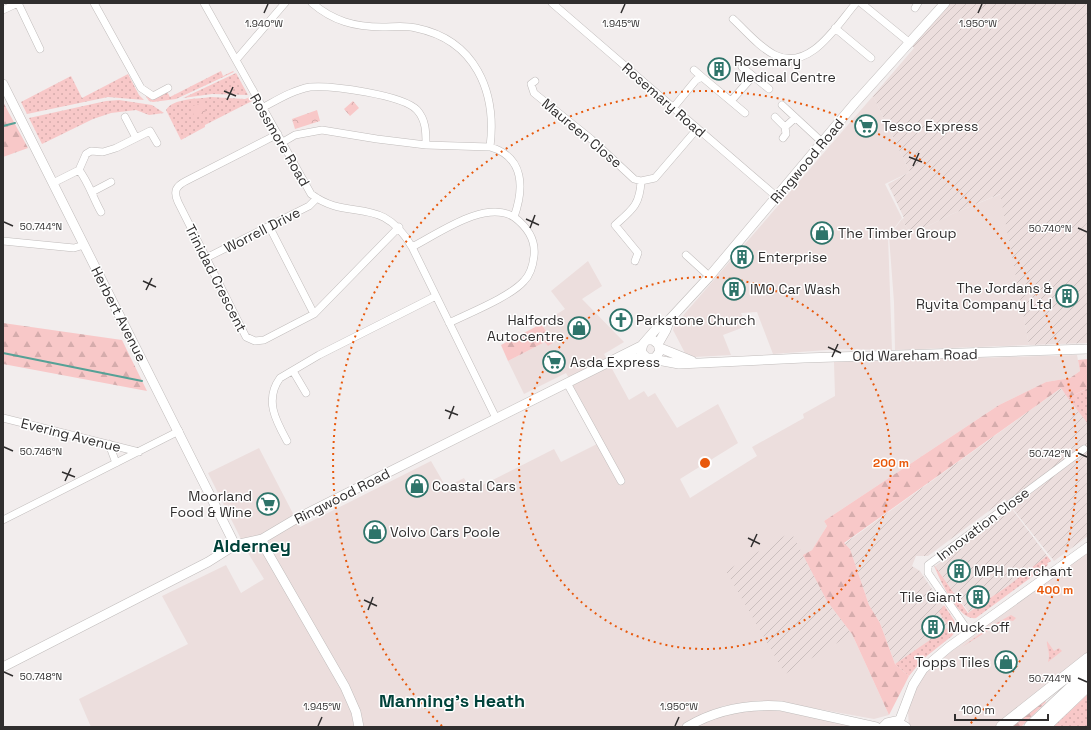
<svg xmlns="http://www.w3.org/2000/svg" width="1091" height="730" viewBox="0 0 1091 730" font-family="'Space Grotesk',sans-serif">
  <defs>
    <pattern id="industrial-furrows" width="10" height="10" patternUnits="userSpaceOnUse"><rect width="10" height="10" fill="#ecdedd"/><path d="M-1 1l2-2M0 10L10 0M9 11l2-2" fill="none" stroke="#cbbfbe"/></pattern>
    <pattern id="grass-dots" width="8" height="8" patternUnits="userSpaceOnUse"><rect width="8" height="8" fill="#f8c8c8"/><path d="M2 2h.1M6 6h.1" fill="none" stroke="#d5acac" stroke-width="1.8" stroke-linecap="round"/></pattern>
    <pattern id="forest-firs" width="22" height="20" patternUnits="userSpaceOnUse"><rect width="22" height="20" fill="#f8c8c8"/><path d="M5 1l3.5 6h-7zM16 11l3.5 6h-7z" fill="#d5acac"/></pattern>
    <pattern id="park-crowns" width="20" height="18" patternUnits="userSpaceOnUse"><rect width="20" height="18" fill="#f8c8c8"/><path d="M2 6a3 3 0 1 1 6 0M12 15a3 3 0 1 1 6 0" fill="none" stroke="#d5acac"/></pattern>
  </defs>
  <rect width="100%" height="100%" fill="#f2eded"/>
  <path fill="#ecdedd" d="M 873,96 L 910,172 L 885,184 L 902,218 L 888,236 L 892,350 L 840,349 L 773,354 L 757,312 L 741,313 L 747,326 L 723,335 L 731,355 L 694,357 L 685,353 L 673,330 L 674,326 Z
    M 1001,194 L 1029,345 L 895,350 L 894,302 L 889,236 L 902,219 L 910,235 L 952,214 Z
    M 588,261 L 602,286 L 582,299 L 624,342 L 604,354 L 629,400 L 644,391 L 648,397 L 655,393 L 677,428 L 718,404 L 738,443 L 680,479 L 690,498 L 757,456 L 752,447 L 804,418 L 803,414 L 835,396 L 834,362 L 1077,355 L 1080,371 L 1070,378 L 1046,382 L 999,405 L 824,521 L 827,526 L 812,550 L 803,555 L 852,634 L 889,715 L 874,719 L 779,702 L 757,701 L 723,706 L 701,715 L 690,722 L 689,727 L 91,727 L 79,699 L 188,644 L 162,596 L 226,565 L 241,593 L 264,579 L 248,553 L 208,473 L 259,448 L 300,527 L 431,461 L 446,487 L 464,478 L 471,491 L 554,449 L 561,462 L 603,441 L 566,373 L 524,394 L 508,361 L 545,342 L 554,342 L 541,324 L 565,309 L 551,291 Z
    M 1088,552 L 1088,652 L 995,727 L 909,727 L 908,711 L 913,690 L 928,669 L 993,620 L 1006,612 Z
    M 776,710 L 859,727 L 694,727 L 708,720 L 744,711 Z"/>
  <path fill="url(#industrial-furrows)" d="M 945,3 L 1088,3 L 1088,343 L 1029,345 L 1000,194 L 952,214 L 910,235 L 902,219 L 904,218 L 888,184 L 910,172 L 873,96 L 914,48 L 910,43 Z
    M 1061,388 L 1088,424 L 1088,536 L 1054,561 L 1005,499 L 928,556 L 916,556 L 912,566 L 920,571 L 955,624 L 895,664 L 880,623 L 869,605 L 850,549 L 844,544 Z
    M 1012,509 L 1051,561 L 971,615 L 934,567 Z
    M 791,532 L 827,601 L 852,634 L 785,674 L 726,571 Z"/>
  <path fill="url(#grass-dots)" d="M 221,71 L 223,76 L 233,71 L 234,72 L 176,99 L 153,102 L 149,101 L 145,95 L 151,97 L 166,90 L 170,97 Z
    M 236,73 L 248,95 L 212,94 L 183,98 Z
    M 128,74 L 139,95 L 144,100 L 108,97 L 27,114 L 21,102 L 71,76 L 82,98 Z
    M 211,97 L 245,99 L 250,97 L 252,101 L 205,125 L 205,127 L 181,140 L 166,110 C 173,98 198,99 211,97 Z
    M 119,100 L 152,105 L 164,113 L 149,115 L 136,110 L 111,113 L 93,119 L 42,144 L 29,118 L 106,101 Z
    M 1088,388 L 1088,424 L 1068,398 Z
    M 967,540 L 934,565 L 968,613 L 1008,586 L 1047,556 L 1051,561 L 1047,563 L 1048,565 L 976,618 C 959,622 939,579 934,565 L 937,561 Z
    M 944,605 L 954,620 L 956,630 L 952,636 L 923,659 L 909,676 L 895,664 L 949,627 L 939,612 Z
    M 1011,615 L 1016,618 L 1013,621 L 1008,620 L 1005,626 L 1002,622 L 962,647 L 988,628 Z
    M 1047,641 L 1054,651 L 1059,648 L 1062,651 L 1048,662 C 1051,651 1046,647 1047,641 Z
    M 1088,694 L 1088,727 L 1053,727 Z"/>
  <path fill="url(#forest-firs)" d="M 3,102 L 28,148 L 3,157 Z
    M 3,323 L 122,340 L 147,391 L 3,364 Z
    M 541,324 L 554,342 L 548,346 L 545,342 L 508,361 L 501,345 Z
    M 1088,359 L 1088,388 L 1068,398 L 1061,388 L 844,543 L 850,549 L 869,605 L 880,623 L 895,664 L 909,676 L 889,715 L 852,634 L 827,601 L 803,555 L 812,550 L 827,526 L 824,521 L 999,405 L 1046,382 L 1070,378 L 1080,371 L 1078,360 Z
    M 1045,701 L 1046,702 L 1021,727 L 1011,727 Z"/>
  <path fill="url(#park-crowns)" d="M 353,101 L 359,108 L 350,116 L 344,109 Z
    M 204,103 L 206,115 L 194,118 L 192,106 Z
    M 317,110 L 320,121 L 295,129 L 292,119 Z"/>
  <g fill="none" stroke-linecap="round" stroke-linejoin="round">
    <path stroke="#56a196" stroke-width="2" d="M 3,126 L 15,123
      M 3,353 L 142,381"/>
    <g stroke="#c0bcbb" stroke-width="8">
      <path id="street" d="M 18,3 L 40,49
        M 94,3 L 141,88 L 153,96 L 168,88
        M 204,3 L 311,194 C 349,223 381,193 412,247 L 496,418
        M 312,3 C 333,21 355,27 382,27 C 394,27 404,25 416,28 C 475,40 497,91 490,147 C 525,157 524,189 514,217 C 526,226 536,239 534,256 C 533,265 531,274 524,281 C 510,297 469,313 449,323
        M 552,3 L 777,197
        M 861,3 L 910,43
        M 915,8 L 918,3
        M 3,10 L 18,3
        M 733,19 C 746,31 760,48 775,55 C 810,72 837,25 856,3
        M 835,28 L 871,58
        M 236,60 L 285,3
        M 742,67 L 769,89
        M 694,70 L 702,77
        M 535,81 L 531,84 L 534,93 L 591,139 L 634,179 L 641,181
        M 731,101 L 753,76
        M 782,105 L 823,143
        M 262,108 C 277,100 293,90 310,87 C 331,85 403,95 417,110 C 426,120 426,132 426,145
        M 673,108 L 696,80 L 702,77 L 745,113
        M 125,117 L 136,138
        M 775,117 L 785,127
        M 278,134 L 186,181 C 176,186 173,191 178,202 L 246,337 L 255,341 L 264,340 L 314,314 L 399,227
        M 783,138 L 786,134 L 785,127 L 795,118
        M 283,142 L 295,135 L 322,130 L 377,139 L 426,145 L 490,147
        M 79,170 L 86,154 L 91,151 L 103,152 L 116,148 L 150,131 L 157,143
        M 53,183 L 79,170 C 89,183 93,198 101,212
        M 92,192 L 111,182
        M 269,226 L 314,314
        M 3,241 L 74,248 L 84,245
        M 412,247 C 438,234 485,199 514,217
        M 686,255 L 709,276
        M 206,258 L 309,206 L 317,198
        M 635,261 L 638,253 L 615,225 C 632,210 640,205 641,181 L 655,178 L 697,129
        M 293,371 L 306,393
        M 567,383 L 621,481
        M 3,418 L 139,452
        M 287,441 C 276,421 264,400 280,378 L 319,355 L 436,296
        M 109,444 L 116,463
        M 3,520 L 179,431
        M 969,632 L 928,573 L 928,565 L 1084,449"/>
    </g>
    <g stroke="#c0bcbb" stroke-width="10">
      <path id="secondary" d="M 3,84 L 235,545
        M 658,344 L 666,330 L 670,319
        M 660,348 L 692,361
        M 621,358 L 655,358 L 660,351 L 658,344 L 653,340 L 647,340
        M 647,358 L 641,352 L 643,344 L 657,328 L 670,319 L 708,278 L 855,103 L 945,3
        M 652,359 L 679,364 L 804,358 L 1088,349
        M 262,539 L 265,548 L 345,687 L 356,712 L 359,727
        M 3,667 L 208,562 L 235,545 L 262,539 L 294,520 L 389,472 L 641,346
        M 899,722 L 913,685 L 923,669 L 949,647 L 1088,547
        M 687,727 C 715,710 748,704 781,706 L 876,727
        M 883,727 L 887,723 L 896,721 L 906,727"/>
    </g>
    <g stroke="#c0bcbb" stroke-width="13">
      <path id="highway" d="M 1002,727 L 1088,659
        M 1030,727 L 1088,672
        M 1044,727 L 1088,685"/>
    </g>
    <use href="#street" stroke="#fff" stroke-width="7"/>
    <use href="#secondary" stroke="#fff" stroke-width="9"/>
    <use href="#highway" stroke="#fff" stroke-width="12"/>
  </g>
  <path fill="none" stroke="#302e2e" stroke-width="1.5" d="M 264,13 L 268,4M 621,13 L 625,4M 978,13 L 982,4M 224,91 L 236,96M 227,100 L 233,87M 909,157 L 922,162M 913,166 L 919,153M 526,219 L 539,225M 4,222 L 13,226M 530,228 L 535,215M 1078,228 L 1087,232M 143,281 L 156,287M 146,290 L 152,278M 828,347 L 841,353M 832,357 L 838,344M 445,410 L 458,415M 449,419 L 454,406M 4,447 L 13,451M 1078,453 L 1087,457M 62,472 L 75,477M 65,481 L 71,468M 748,538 L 760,544M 751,547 L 757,534M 364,600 L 377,606M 368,610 L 373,597M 4,672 L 13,676M 1078,678 L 1087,682M 318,726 L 322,717M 675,726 L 679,717"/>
  <g fill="none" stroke="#e8590c" stroke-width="2" stroke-dasharray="2 4">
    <circle cx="705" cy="463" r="186"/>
    <path d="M442 726A372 372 0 1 1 968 726"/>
  </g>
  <defs>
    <g id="building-ring" transform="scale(1.15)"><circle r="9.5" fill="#fff" stroke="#2e746a" stroke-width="1.5"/><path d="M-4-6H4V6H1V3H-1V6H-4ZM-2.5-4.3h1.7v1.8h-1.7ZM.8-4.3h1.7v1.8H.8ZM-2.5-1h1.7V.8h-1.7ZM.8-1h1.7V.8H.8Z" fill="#2e746a"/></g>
    <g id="supermarket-ring" transform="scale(1.15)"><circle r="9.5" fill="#fff" stroke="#2e746a" stroke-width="1.5"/><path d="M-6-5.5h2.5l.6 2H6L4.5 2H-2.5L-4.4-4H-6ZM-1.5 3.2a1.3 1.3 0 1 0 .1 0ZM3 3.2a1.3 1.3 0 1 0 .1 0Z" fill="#2e746a"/></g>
    <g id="shop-ring" transform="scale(1.15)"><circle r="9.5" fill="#fff" stroke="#2e746a" stroke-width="1.5"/><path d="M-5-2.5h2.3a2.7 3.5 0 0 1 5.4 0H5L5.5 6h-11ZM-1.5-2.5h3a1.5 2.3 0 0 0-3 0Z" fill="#2e746a"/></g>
    <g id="church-ring" transform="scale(1.15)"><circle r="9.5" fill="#fff" stroke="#2e746a" stroke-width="1.5"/><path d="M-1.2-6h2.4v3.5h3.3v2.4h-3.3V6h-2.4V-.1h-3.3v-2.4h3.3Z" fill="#2e746a"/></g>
  </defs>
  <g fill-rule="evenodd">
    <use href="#building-ring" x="719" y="69"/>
    <use href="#supermarket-ring" x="866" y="126"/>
    <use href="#shop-ring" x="822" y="233"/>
    <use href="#building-ring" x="742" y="257"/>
    <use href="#building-ring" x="734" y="289"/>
    <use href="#building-ring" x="1067" y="296"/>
    <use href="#church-ring" x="621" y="320"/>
    <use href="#shop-ring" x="579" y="328"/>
    <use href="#supermarket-ring" x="554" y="362"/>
    <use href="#shop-ring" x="417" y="486"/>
    <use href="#supermarket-ring" x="268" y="504"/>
    <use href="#shop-ring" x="375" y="532"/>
    <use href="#building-ring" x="959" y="571"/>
    <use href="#building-ring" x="978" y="597"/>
    <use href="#building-ring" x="933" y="627"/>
    <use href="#shop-ring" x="1006" y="662"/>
  </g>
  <g text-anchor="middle" stroke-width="3" stroke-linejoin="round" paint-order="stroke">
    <g font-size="14" fill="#302e2e" stroke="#fff" text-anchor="start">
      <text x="734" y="66">Rosemary<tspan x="734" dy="16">Medical Centre</tspan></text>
      <text x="882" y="131">Tesco Express</text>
      <text x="838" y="238">The Timber Group</text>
      <text x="758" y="262">Enterprise</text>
      <text x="1052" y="293" text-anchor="end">The Jordans &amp;<tspan x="1052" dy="16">Ryvita Company Ltd</tspan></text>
      <text x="750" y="294">IMO Car Wash</text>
      <text x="564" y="325" text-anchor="end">Halfords<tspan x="564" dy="16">Autocentre</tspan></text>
      <text x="636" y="325">Parkstone Church</text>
      <text x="570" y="367">Asda Express</text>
      <text x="432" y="491">Coastal Cars</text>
      <text x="252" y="501" text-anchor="end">Moorland<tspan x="252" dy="16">Food &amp; Wine</tspan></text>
      <text x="390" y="537">Volvo Cars Poole</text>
      <text x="974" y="576">MPH merchant</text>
      <text x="962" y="602" text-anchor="end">Tile Giant</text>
      <text x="948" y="632">Muck-off</text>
      <text x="990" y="667" text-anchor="end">Topps Tiles</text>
    </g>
    <g font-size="14" fill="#302e2e" stroke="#fff">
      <text transform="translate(664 100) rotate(41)" y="5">Rosemary Road</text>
      <text transform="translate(582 133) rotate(40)" y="5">Maureen Close</text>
      <text transform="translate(280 140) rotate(60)" y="5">Rossmore Road</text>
      <text transform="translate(807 161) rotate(-50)" y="5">Ringwood Road</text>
      <text transform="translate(262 230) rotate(-27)" y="5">Worrell Drive</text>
      <text transform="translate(216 278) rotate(63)" y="5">Trinidad Crescent</text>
      <text transform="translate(119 314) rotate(63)" y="5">Herbert Avenue</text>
      <text transform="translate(915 355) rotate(-1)" y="5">Old Wareham Road</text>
      <text transform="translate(71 435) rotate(14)" y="5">Evering Avenue</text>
      <text transform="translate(342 496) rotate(-27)" y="5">Ringwood Road</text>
      <text transform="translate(983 524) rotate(-37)" y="5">Innovation Close</text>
    </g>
    <g font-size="18" font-weight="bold" fill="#01423a" stroke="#fff">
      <text x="252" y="552">Alderney</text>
      <text x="452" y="707">Manning's Heath</text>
    </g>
  </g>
  <g font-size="10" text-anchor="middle" fill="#302e2e" stroke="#fff" stroke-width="3" stroke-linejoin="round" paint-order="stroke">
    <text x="621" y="27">1.945°W</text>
    <text x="978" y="27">1.950°W</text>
    <text x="264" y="27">1.940°W</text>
    <text x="41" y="230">50.744°N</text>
    <text x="1050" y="232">50.740°N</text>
    <text x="41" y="455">50.746°N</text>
    <text x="1050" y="457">50.742°N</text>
    <text x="41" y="680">50.748°N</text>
    <text x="1050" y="682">50.744°N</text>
    <text x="322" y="710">1.945°W</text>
    <text x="679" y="710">1.950°W</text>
  </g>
  <circle cx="705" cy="463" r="6" fill="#e8590c" stroke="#fff" stroke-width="2"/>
  <g font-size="12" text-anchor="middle" font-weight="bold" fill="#e8590c" stroke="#fff" stroke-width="3" stroke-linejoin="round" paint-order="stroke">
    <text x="891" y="467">200 m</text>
    <text x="1055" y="594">400 m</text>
  </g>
  <rect width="1091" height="730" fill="none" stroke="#302e2e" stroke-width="8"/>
  <path d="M955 714v6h93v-6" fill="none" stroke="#302e2e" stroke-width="2"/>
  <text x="961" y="714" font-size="12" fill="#302e2e" stroke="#ffffff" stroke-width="3" paint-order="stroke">100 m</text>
</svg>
